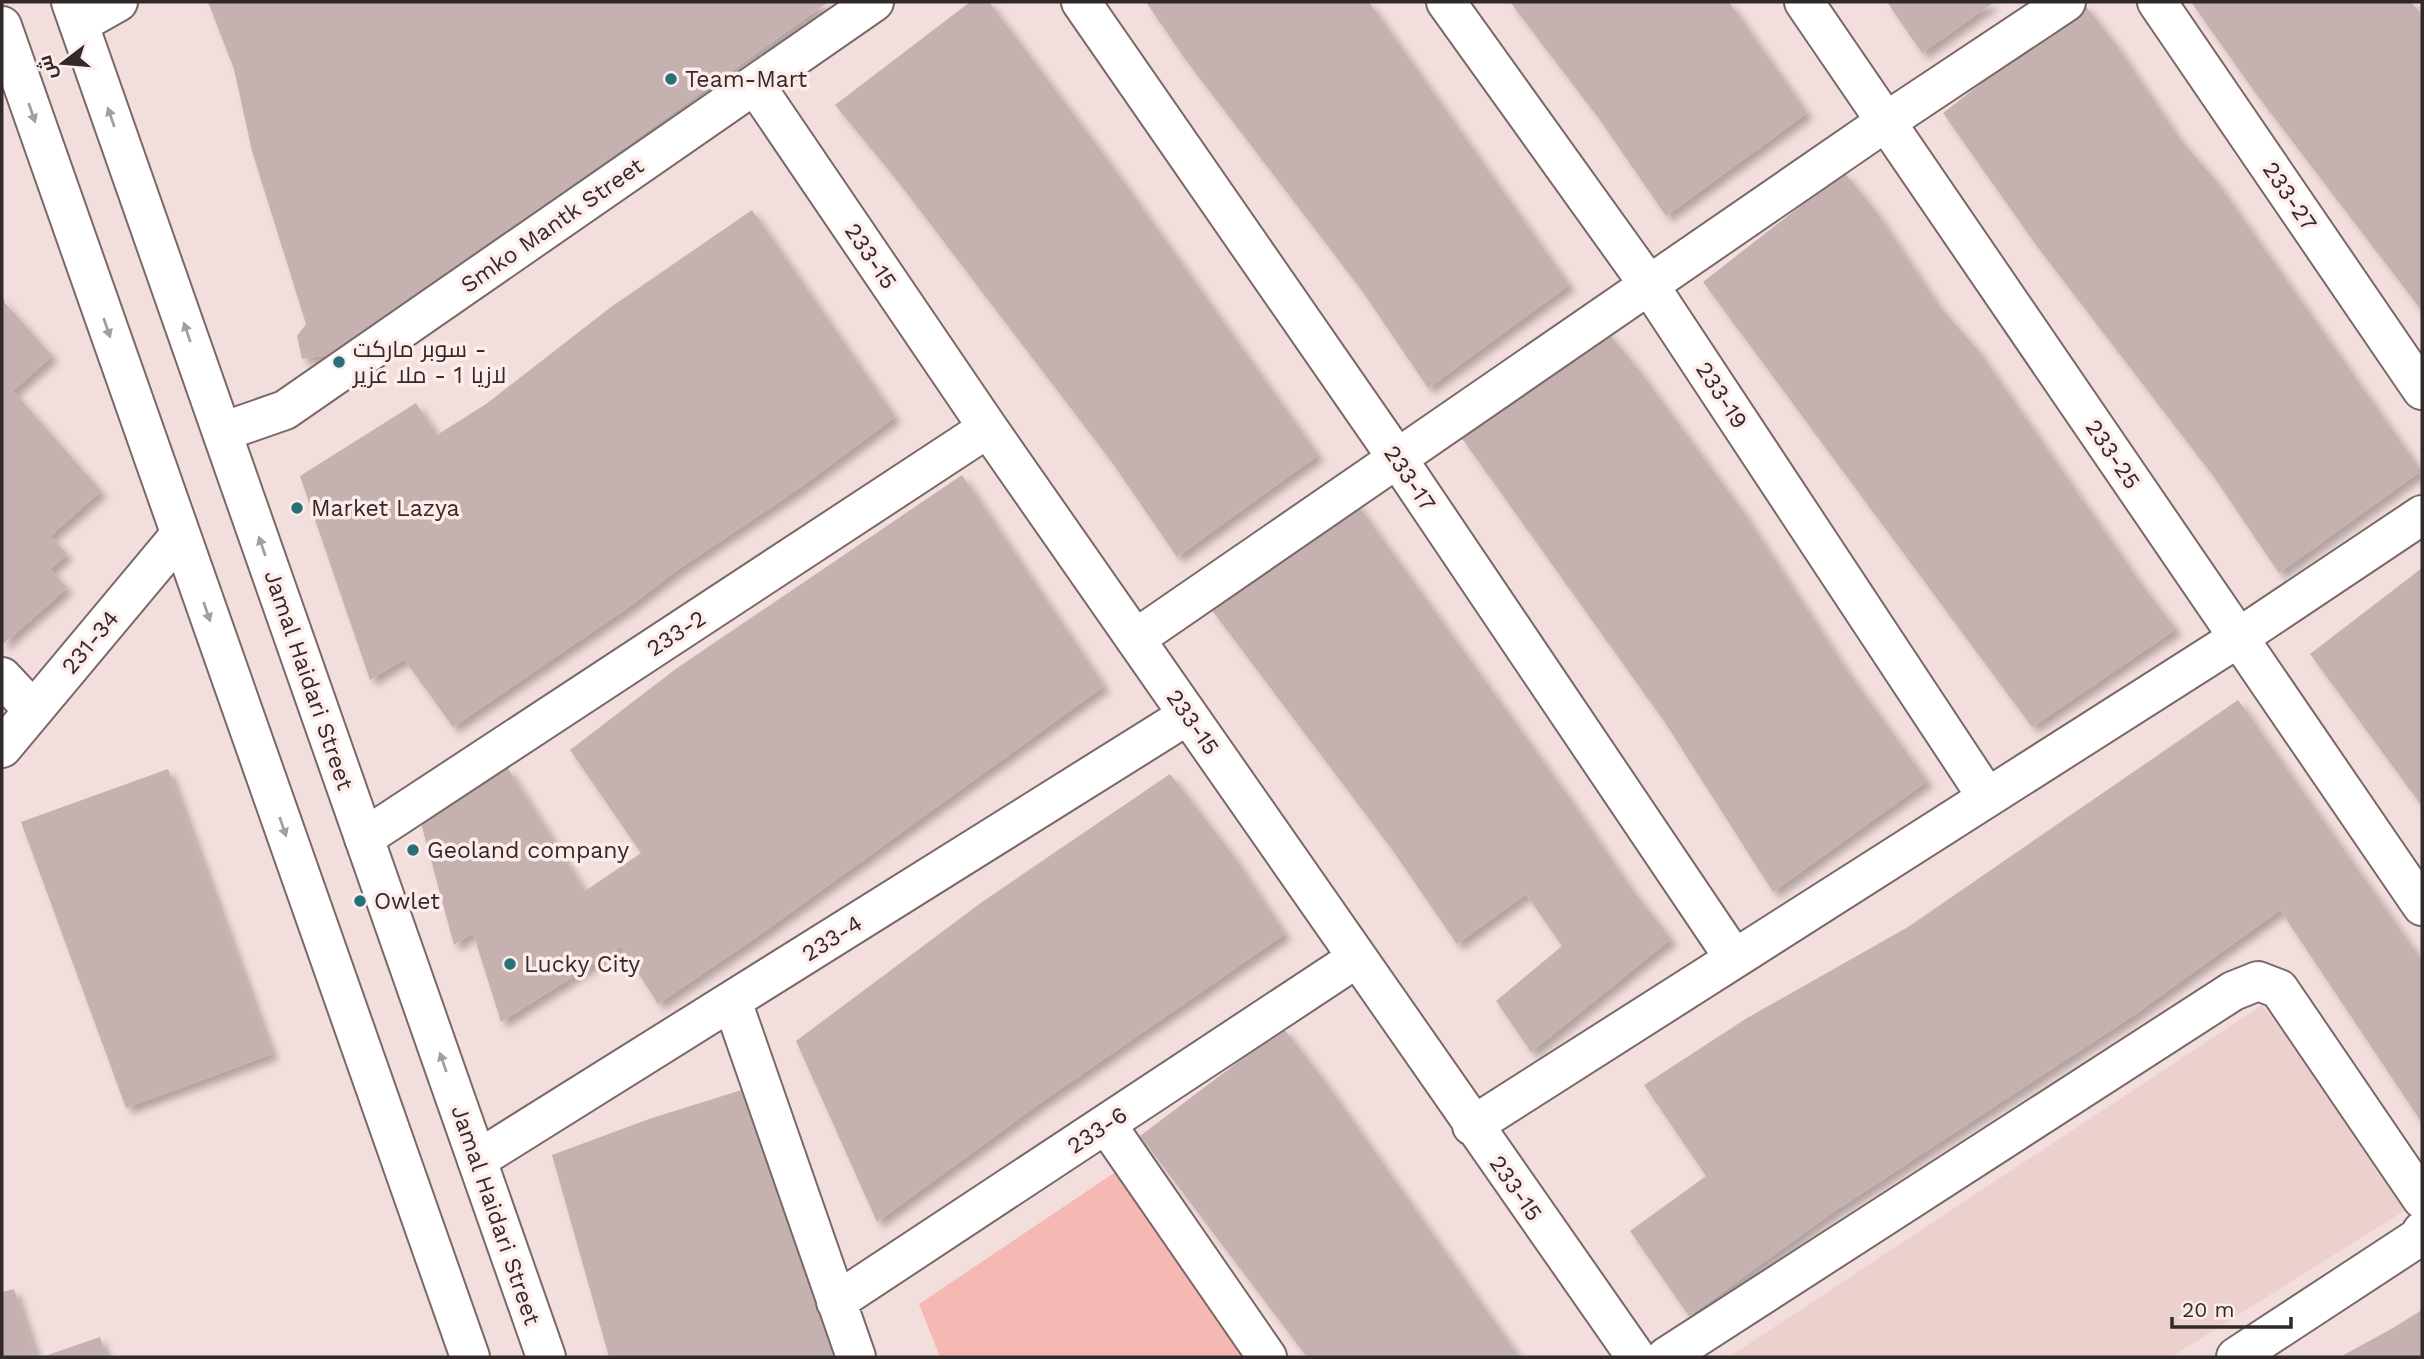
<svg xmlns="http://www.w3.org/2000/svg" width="2424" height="1359" viewBox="0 0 2424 1359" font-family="'Work Sans',Cairo,sans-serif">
  <defs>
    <filter id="shadow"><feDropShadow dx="6" dy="6" stdDeviation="3.5" flood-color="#0004"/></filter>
  </defs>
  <rect width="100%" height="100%" fill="#f2dedc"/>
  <path fill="#ecd0cd" d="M 2262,1005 L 2412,1206 L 2171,1357 L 1729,1357 Z"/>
  <path fill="#f6b8b3" d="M 1120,1169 L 1247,1357 L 940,1357 L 919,1304 Z"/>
  <path fill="#c5b1b0" filter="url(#shadow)" d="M 208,2 L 828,2 L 335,354 L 302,359 L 297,336 L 306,324 L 252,151 L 234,69 Z
    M 970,2 L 989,2 L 1107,159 L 1318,455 L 1177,557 L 1111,461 L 896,179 L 835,105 Z
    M 1146,2 L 1369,2 L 1569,285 L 1428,388 L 1363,292 L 1185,59 Z
    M 1510,2 L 1729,2 L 1807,113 L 1666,216 L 1600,120 Z
    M 1887,2 L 1994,2 L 1922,53 Z
    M 2191,2 L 2411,2 L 2422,15 L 2422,311 L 2257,95 Z
    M 2084,4 L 2116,45 L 2178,137 L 2216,181 L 2421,471 L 2279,573 L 2214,477 L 2036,245 L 1943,113 Z
    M 1844,172 L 1877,213 L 1938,305 L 1977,349 L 2143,587 L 2176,629 L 2032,727 L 1703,282 Z
    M 752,210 L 895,417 L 798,489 L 677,570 L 630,606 L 453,727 L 404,659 L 370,680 L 300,476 L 416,403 L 437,435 L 486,404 L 611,307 Z
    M 2,294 L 5,303 L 52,356 L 13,391 L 101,491 L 50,536 L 67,554 L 50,569 L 67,588 L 2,645 Z
    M 1603,327 L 1637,368 L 1741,509 L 1847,671 L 1927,781 L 1773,892 L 1666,724 L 1461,437 Z
    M 962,475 L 1104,686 L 758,936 L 658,1004 L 621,946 L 501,1022 L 473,933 L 454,945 L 421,823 L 507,767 L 585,891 L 641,853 L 570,750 L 677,668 Z
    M 1354,500 L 1565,792 L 1632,890 L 1671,939 L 1531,1052 L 1496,1001 L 1562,946 L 1526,894 L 1457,944 L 1391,848 L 1211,609 Z
    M 2422,568 L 2422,806 L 2310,654 Z
    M 2238,700 L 2422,961 L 2422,1123 L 2280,910 L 2131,1017 L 1833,1212 L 1689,1316 L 1630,1231 L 1706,1176 L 1644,1085 L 1747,1018 L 1908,927 Z
    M 168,769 L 272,1054 L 126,1108 L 21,822 Z
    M 1170,774 L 1232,854 L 1285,934 L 1040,1103 L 877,1222 L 796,1041 L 982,902 Z
    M 1283,1028 L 1323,1079 L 1519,1357 L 1307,1357 L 1140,1136 Z
    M 748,1088 L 817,1291 L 835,1357 L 609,1357 L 552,1155 L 649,1119 Z
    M 14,1289 L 36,1357 L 2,1357 L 2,1292 Z
    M 2422,1310 L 2422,1357 L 2340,1357 L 2393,1328 Z
    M 100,1337 L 106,1357 L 42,1357 Z"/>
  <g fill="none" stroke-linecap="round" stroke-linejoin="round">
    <g stroke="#7a6867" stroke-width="42">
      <path id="street" d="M 1081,2 L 1397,458 L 1734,958
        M 1446,2 L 1649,285 L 1987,797
        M 1804,2 L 2422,906
        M 2157,2 L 2422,390
        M 79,24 L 118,2
        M 755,85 L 988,428 L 1636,1357
        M 1135,639 L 1887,121 L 2066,2
        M 2,677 L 33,710
        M 2,748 L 180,535
        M 364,838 L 988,428
        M 732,1001 L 856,1357
        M 1106,1124 L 1267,1357
        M 1472,1126 L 2238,638 L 2422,515
        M 477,1160 L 1188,715
        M 836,1302 L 1357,958
        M 1666,1357 L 2233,991 L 2258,981 L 2279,989 L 2422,1199
        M 2236,1357 L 2419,1237 L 2422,1231"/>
    </g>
    <g stroke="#7a6867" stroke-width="42">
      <path id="secondary" d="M 222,432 L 285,410 L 874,2"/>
    </g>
    <g stroke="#7a6867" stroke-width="42">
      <path id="primary" d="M 71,2 L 546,1357
        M 2,26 L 470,1357"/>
    </g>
    <use href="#street" stroke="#fff" stroke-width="38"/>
    <use href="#secondary" stroke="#fff" stroke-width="38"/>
    <use href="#primary" stroke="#fff" stroke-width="38"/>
  </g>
  <defs><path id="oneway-solid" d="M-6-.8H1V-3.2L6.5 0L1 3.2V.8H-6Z" transform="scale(1.75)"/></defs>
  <g fill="#a39f9f">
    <use href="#oneway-solid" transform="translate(32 113) rotate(71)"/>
    <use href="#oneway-solid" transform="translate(111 117) rotate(-109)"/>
    <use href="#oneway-solid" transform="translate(107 328) rotate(71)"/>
    <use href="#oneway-solid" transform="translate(187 332) rotate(-109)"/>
    <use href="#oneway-solid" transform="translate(262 546) rotate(-109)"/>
    <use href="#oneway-solid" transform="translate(207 612) rotate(71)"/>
    <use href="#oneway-solid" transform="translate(283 827) rotate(71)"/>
    <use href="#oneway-solid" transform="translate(443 1062) rotate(-109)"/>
  </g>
  <g fill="#267077" stroke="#fdecea" stroke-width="2.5">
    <circle cx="671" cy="79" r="7"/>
    <circle cx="339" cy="362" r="7"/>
    <circle cx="297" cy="508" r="7"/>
    <circle cx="413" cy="850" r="7"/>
    <circle cx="360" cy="901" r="7"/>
    <circle cx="510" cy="964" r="7"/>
  </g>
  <g text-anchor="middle" stroke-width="7" stroke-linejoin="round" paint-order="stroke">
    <g font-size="23" fill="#322a2a" stroke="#fdecea" text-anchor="start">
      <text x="685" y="87">Team-Mart</text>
      <text x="353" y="357">سوبر ماركت -<tspan x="353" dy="26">لازيا 1 - ملا عزير</tspan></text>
      <text x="311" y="516">Market Lazya</text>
      <text x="427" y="858">Geoland company</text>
      <text x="374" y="909">Owlet</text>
      <text x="524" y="972">Lucky City</text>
    </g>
    <g font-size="23" fill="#322a2a" stroke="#fdecea">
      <text transform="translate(2290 196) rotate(56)" y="8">233-27</text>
      <text transform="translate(552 225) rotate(-35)" y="8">Smko Mantk Street</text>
      <text transform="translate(871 256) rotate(56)" y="8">233-15</text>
      <text transform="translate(1722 395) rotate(57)" y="8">233-19</text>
      <text transform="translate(2113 454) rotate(56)" y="8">233-25</text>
      <text transform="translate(1410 478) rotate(56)" y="8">233-17</text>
      <text transform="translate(676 633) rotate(-33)" y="8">233-2</text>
      <text transform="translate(90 642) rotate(-50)" y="8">231-34</text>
      <text transform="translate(309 680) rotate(71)" y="8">Jamal Haidari Street</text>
      <text transform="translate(1193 722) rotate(55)" y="8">233-15</text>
      <text transform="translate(832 938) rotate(-32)" y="8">233-4</text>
      <text transform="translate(1097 1130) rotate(-33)" y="8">233-6</text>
      <text transform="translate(1516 1188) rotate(55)" y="8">233-15</text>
      <text transform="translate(496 1215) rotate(71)" y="8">Jamal Haidari Street</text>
    </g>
  </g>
  <rect width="2424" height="1359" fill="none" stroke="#322a2a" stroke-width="7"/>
  <g transform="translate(63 63) rotate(254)" stroke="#fdecea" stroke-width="5" paint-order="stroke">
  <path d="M0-5L12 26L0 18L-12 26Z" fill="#322a2a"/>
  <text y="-10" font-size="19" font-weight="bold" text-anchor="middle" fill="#322a2a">ش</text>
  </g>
  <path d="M2172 1317v10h119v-10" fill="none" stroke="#322a2a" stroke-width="3.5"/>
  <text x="2182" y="1317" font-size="21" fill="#322a2a" stroke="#fdecea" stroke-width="5" paint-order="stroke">20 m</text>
</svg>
